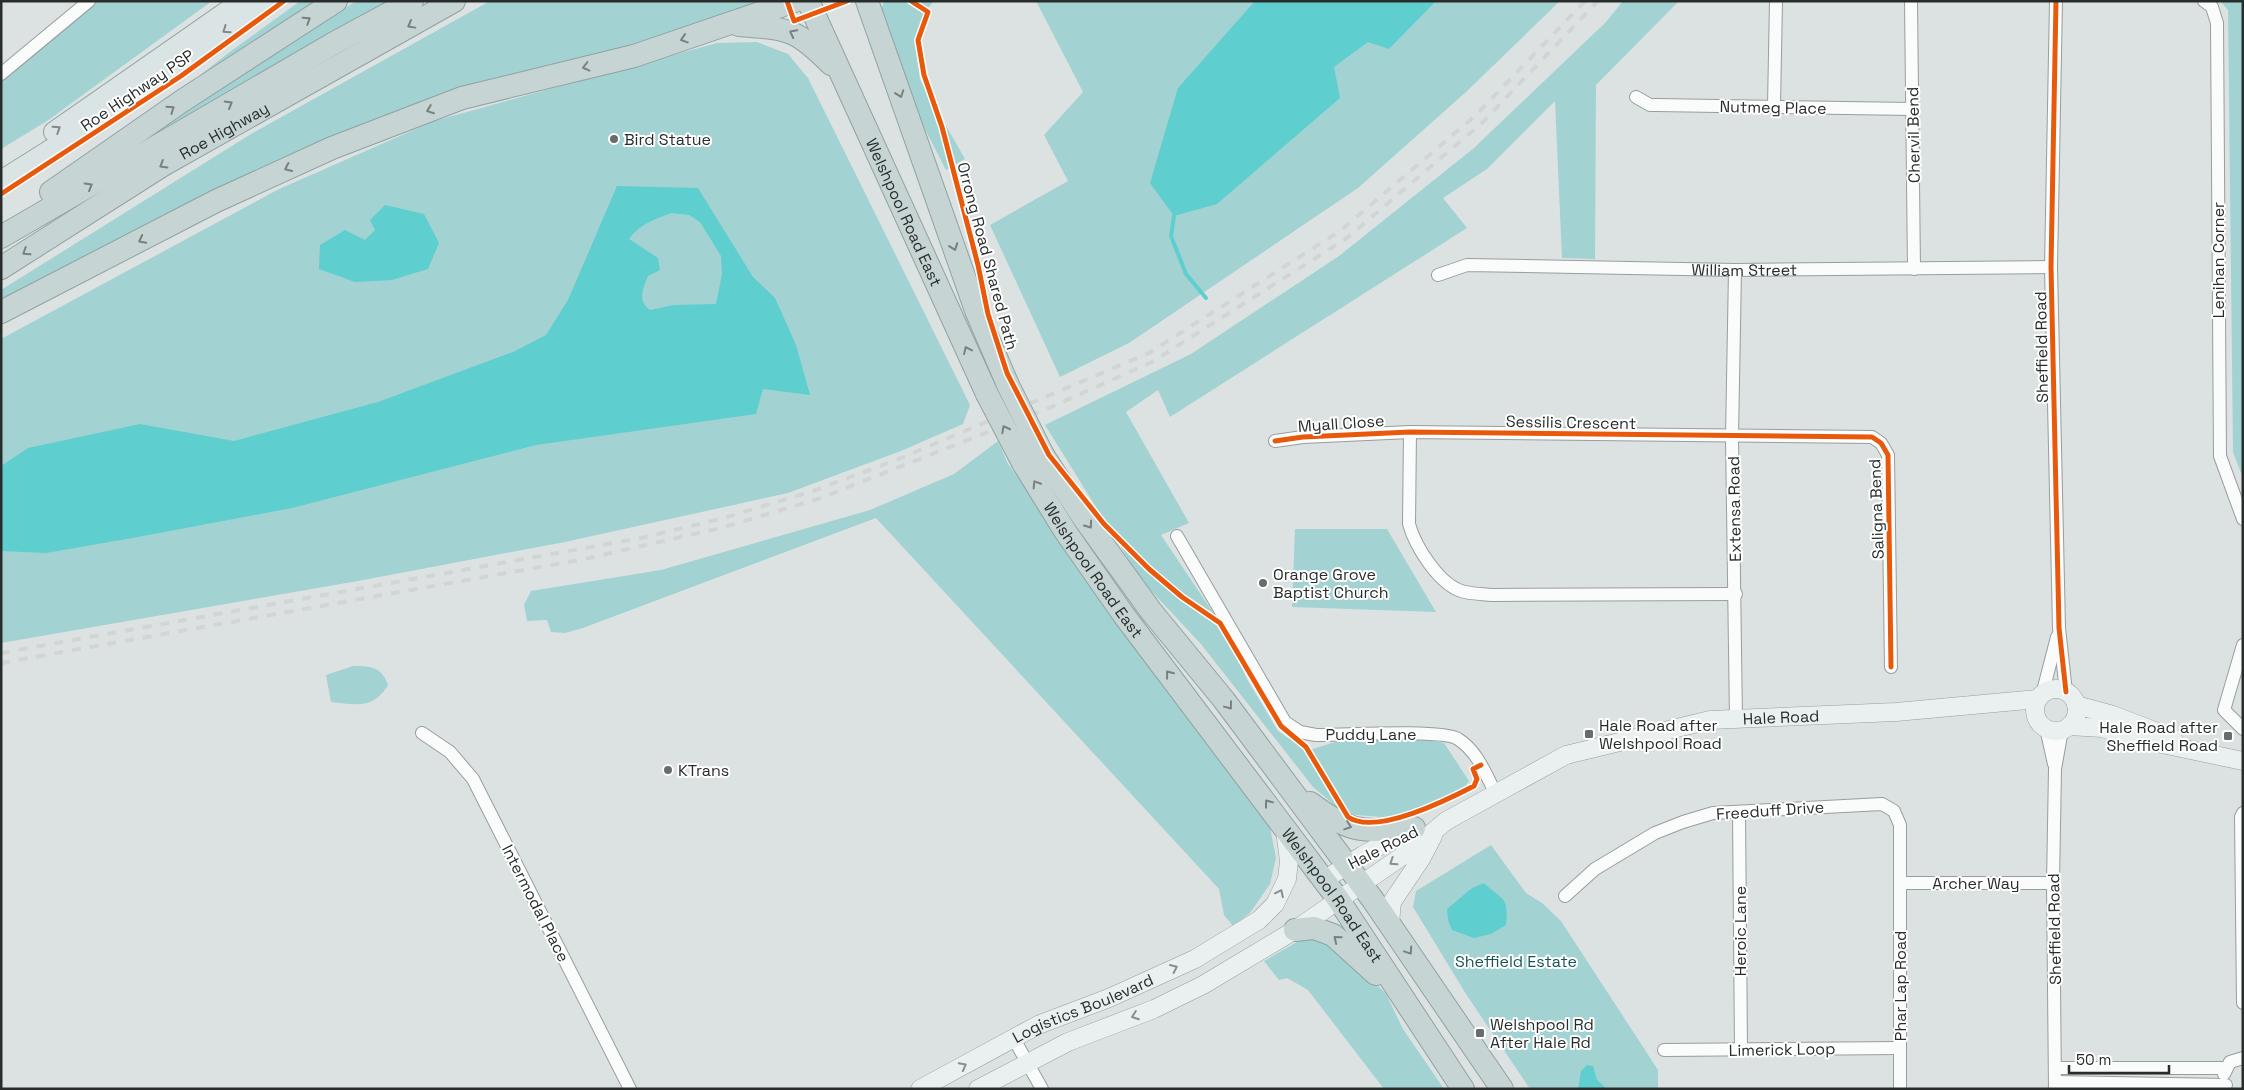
<svg xmlns="http://www.w3.org/2000/svg" width="2244" height="1090" viewBox="0 0 2244 1090" font-family="'Space Grotesk',sans-serif">
  <rect width="100%" height="100%" fill="#dce2e2"/>
  <path fill="#a3d2d2" d="M 91,1 L 212,1 L 47,121 L 1,149 L 1,82 Z
    M 300,1 L 317,1 L 164,104 L 227,54 Z
    M 356,1 L 388,1 L 112,160 Z
    M 490,1 L 767,1 L 715,24 L 442,95 L 362,124 L 264,170 L 1,306 L 1,290 L 251,134 Z
    M 884,1 L 934,1 L 928,8 L 915,43 L 920,80 L 965,159 L 946,170 L 883,48 L 881,10 Z
    M 1036,1 L 1560,1 L 1466,92 L 1358,188 L 1129,343 L 1060,377 L 990,225 L 1068,181 L 1044,135 L 1083,92 Z
    M 1623,1 L 1679,1 L 1596,85 L 1595,259 L 1562,258 L 1555,101 L 1487,169 L 1443,198 L 1467,228 L 1170,417 L 1158,390 L 1126,412 L 1189,523 L 1161,535 L 1220,623 L 1248,681 L 1278,731 L 1306,751 L 1342,740 L 1427,739 L 1444,743 L 1469,781 L 1463,790 L 1393,818 L 1345,814 L 1313,787 L 1201,644 L 1142,581 L 1045,425 L 1191,354 L 1339,256 L 1474,148 L 1606,22 Z
    M 2220,1 L 2243,1 L 2243,478 L 2233,452 L 2228,10 Z
    M 757,42 L 788,54 L 808,78 L 970,405 L 963,424 L 901,451 L 788,493 L 565,542 L 358,581 L 1,643 L 1,339 L 279,189 L 434,121 L 717,43 Z
    M 998,441 L 1008,464 L 1220,752 L 1270,827 L 1276,858 L 1270,884 L 1250,913 L 1233,926 L 1224,915 L 1219,889 L 876,518 L 583,628 L 565,633 L 551,632 L 547,620 L 527,621 L 524,605 L 531,591 L 661,570 L 870,510 L 954,474 Z
    M 1295,529 L 1387,529 L 1436,612 L 1292,607 Z
    M 353,666 C 371,666 382,667 388,685 C 374,709 356,705 331,702 L 326,675 Z
    M 1491,845 L 1526,893 L 1542,903 L 1561,921 L 1658,1070 L 1658,1089 L 1530,1089 L 1466,994 L 1413,907 L 1416,891 Z
    M 1304,938 L 1322,938 L 1347,953 L 1386,994 L 1403,1029 L 1444,1089 L 1384,1089 L 1308,990 L 1287,978 L 1279,980 L 1264,961 Z"/>
  <path fill="#5fcece" fill-rule="evenodd" d="M 1255,1 L 1436,1 L 1389,49 L 1368,42 L 1334,67 L 1340,98 L 1217,204 L 1174,216 L 1150,183 L 1178,88 Z
    M 617,186 L 698,188 L 753,277 L 775,298 L 796,345 L 810,395 L 763,389 L 756,414 L 536,445 L 292,508 L 138,537 L 46,553 L 1,551 L 1,466 L 28,448 L 140,424 L 234,441 L 378,402 L 513,352 L 546,335 L 568,300 ZM 672,213 L 689,215 L 700,222 L 721,256 L 722,274 L 716,304 L 674,305 L 650,310 C 637,301 643,288 648,276 L 660,270 L 658,258 L 629,239 C 640,224 654,219 672,213 Z
    M 385,205 L 424,214 L 439,243 L 428,269 L 392,280 L 355,282 L 319,269 L 320,245 L 345,230 L 365,240 L 375,230 L 370,220 Z
    M 1484,883 C 1503,901 1509,896 1506,925 L 1491,934 L 1474,938 L 1452,930 L 1448,920 L 1447,909 L 1472,888 Z
    M 1587,1065 L 1593,1066 L 1597,1080 L 1607,1089 L 1578,1089 L 1581,1071 Z"/>
  <g fill="none" stroke-linecap="round" stroke-linejoin="round">
    <path stroke="#5fcece" stroke-width="4" d="M 1174,216 L 1171,236 L 1186,274 L 1206,298"/>
    <g stroke="#989d9d" stroke-width="14">
      <g id="street">
        <path d="M 1911,1 L 1914,269"/>
        <path d="M 2056,1 L 2051,267 L 2059,628 L 2066,692"/>
        <path d="M 2204,1 L 2212,7 L 2217,23 L 2220,456 L 2243,519"/>
        <path d="M 1,74 L 89,1"/>
        <path d="M 1636,97 L 1650,105 L 1656,105 L 1912,109"/>
        <path d="M 1774,106 L 1776,1"/>
        <path d="M 1735,270 L 1732,437 L 1736,719"/>
        <path id="s1" d="M 1438,275 L 1467,265 L 1735,270 L 2051,267"/>
        <path d="M 1410,432 L 1409,524 C 1415,546 1440,587 1465,592 C 1474,594 1483,594 1492,595 L 1736,594"/>
        <path d="M 1275,441 L 1303,437 L 1410,432 L 1872,437 L 1881,443 L 1888,455 L 1891,667"/>
        <path d="M 1177,536 L 1285,722 L 1300,732 L 1316,735 C 1340,735 1443,729 1458,739 C 1477,751 1485,773 1495,792"/>
        <path d="M 2243,645 L 2224,710 L 2243,729"/>
        <path d="M 2042,695 L 2057,637"/>
        <path d="M 2046,728 L 2054,764"/>
        <path d="M 422,733 L 450,752 L 473,779 L 630,1089"/>
        <path d="M 1739,812 L 1741,1050"/>
        <path d="M 2243,813 L 2241,817 L 2243,1003"/>
        <path d="M 1900,883 L 2053,883"/>
        <path d="M 1565,896 L 1595,869 L 1655,833 L 1683,822 L 1713,813 L 1882,804 L 1894,811 L 1900,825 L 1900,1089"/>
        <path d="M 1014,1039 L 1042,1089"/>
        <path d="M 1664,1050 L 1900,1048"/>
        <path d="M 2055,1068 L 2225,1068"/>
        <path d="M 2224,1074 L 2230,1062 L 2243,1058"/>
        <path d="M 2055,1082 L 2226,1085"/>
        <path d="M 2055,1089 L 2053,883 L 2055,769 L 2062,730"/>
      </g>
    </g>
    <g stroke="#989d9d" stroke-width="19">
      <g id="secondary">
        <circle cx="2056" cy="710" r="21"/>
        <path d="M 2076,705 L 2113,715 L 2173,738"/>
        <path d="M 2069,726 L 2102,728 L 2143,740 L 2243,761"/>
        <path d="M 1324,880 L 1363,855 L 1411,829"/>
        <path d="M 1390,923 L 1392,902 L 1421,859 L 1433,836"/>
        <path id="s2" d="M 920,1089 L 1038,1025 L 1109,998 L 1195,959 L 1259,920 L 1275,904 L 1287,879 L 1289,861 L 1285,830"/>
        <path id="s3" d="M 978,1089 L 1068,1042 L 1154,1009 L 1203,985 L 1295,930 L 1414,848 L 1446,821 L 1566,755 L 1710,720 L 1896,712 L 2038,699"/>
      </g>
    </g>
    <g stroke="#91a1a1" stroke-width="22">
      <path id="primary" d="M 54,132 L 242,1
        M 1,181 L 101,118 L 266,1"/>
    </g>
    <g stroke="#91a1a1" stroke-width="24">
      <g id="highway">
        <path id="s4" d="M 808,1 L 987,394"/>
        <path d="M 867,1 L 977,313 L 1008,385"/>
        <path d="M 739,25 C 789,29 795,28 831,64"/>
        <path d="M 51,192 L 182,101 L 336,1"/>
        <path d="M 1,237 L 336,42 L 412,1"/>
        <path id="s5" d="M 1,268 L 163,165 L 454,1"/>
        <path d="M 1,312 L 216,201 L 332,148 L 462,98 L 634,56 L 795,1"/>
        <path d="M 1043,455 L 1083,517 L 1151,611 L 1224,700 L 1373,900 L 1502,1089"/>
        <path id="s6" d="M 1023,463 L 1065,531 L 1123,614 L 1338,899 L 1463,1089"/>
        <path d="M 1310,803 C 1353,835 1362,831 1414,828"/>
        <path d="M 1295,930 L 1314,928 L 1333,935 L 1376,974"/>
      </g>
    </g>
    <use href="#street" stroke="#fafbfb" stroke-width="12"/>
    <use href="#secondary" stroke="#eaf0f0" stroke-width="18"/>
    <use href="#primary" stroke="#dbe4e4" stroke-width="20"/>
    <use href="#highway" stroke="#c7d4d4" stroke-width="22"/>
    <path stroke="#d3d4d4" stroke-width="4" stroke-dasharray="9 9" stroke-linecap="butt" d="M 1,653 L 641,538 L 720,519 L 813,491 L 901,458 L 1149,353 L 1340,231 L 1475,116 L 1585,1
      M 1,663 L 585,559 L 721,528 L 818,499 L 1049,408 L 1152,362 L 1347,238 L 1483,122 L 1598,1"/>
    <g stroke="#91a1a1" stroke-width="24" stroke-linecap="butt">
      <path id="highway-bridge" d="M 1008,385 L 1043,455
        M 987,394 L 1023,463"/>
    </g>
    <use href="#highway-bridge" stroke="#c7d4d4" stroke-width="22"/>
    <g stroke="#fff" stroke-width="8">
      <path id="cycleway" d="M 787,1 L 794,21 L 847,1
        M 911,1 L 928,12 L 918,40 L 924,75 L 942,127 L 978,265 L 988,314 L 1007,373 L 1049,455 L 1104,524 L 1149,569 L 1182,597 L 1220,623 L 1281,726 L 1306,747 L 1348,817 C 1376,836 1447,800 1474,786 L 1477,779 L 1473,769 L 1481,765
        M 2056,1 L 2051,267 L 2059,628 L 2066,692
        M 1,194 L 181,76 L 284,1
        M 1275,441 L 1303,437 L 1410,432 L 1872,437 L 1881,443 L 1888,455 L 1891,667"/>
    </g>
    <use href="#cycleway" stroke="#e8590c" stroke-width="5"/>
  </g>
  <defs><path id="oneway-chevron" d="M-2-3.5L2.5 0L-2 3.5" fill="none" stroke-width="1.6" stroke-linecap="round" stroke-linejoin="round" transform="scale(1.25)"/></defs>
  <g stroke="#788080">
    <use href="#oneway-chevron" transform="translate(307 20) rotate(-33)"/>
    <use href="#oneway-chevron" transform="translate(411 25) rotate(151)"/>
    <use href="#oneway-chevron" transform="translate(793 33) rotate(-153)"/>
    <use href="#oneway-chevron" transform="translate(684 39) rotate(162)"/>
    <use href="#oneway-chevron" transform="translate(586 67) rotate(166)"/>
    <use href="#oneway-chevron" transform="translate(900 94) rotate(71)"/>
    <use href="#oneway-chevron" transform="translate(229 104) rotate(-30)"/>
    <use href="#oneway-chevron" transform="translate(171 109) rotate(-35)"/>
    <use href="#oneway-chevron" transform="translate(430 110) rotate(159)"/>
    <use href="#oneway-chevron" transform="translate(163 165) rotate(149)"/>
    <use href="#oneway-chevron" transform="translate(288 168) rotate(155)"/>
    <use href="#oneway-chevron" transform="translate(89 186) rotate(-30)"/>
    <use href="#oneway-chevron" transform="translate(142 240) rotate(153)"/>
    <use href="#oneway-chevron" transform="translate(954 247) rotate(70)"/>
    <use href="#oneway-chevron" transform="translate(26 252) rotate(147)"/>
    <use href="#oneway-chevron" transform="translate(967 350) rotate(-115)"/>
    <use href="#oneway-chevron" transform="translate(1005 429) rotate(-117)"/>
    <use href="#oneway-chevron" transform="translate(1036 484) rotate(-122)"/>
    <use href="#oneway-chevron" transform="translate(1089 525) rotate(54)"/>
    <use href="#oneway-chevron" transform="translate(1169 674) rotate(-128)"/>
    <use href="#oneway-chevron" transform="translate(1229 706) rotate(53)"/>
    <use href="#oneway-chevron" transform="translate(1268 803) rotate(-127)"/>
    <use href="#oneway-chevron" transform="translate(1348 826) rotate(19)"/>
    <use href="#oneway-chevron" transform="translate(1337 939) rotate(-141)"/>
    <use href="#oneway-chevron" transform="translate(1409 951) rotate(56)"/>
  </g>
  <g stroke="#828888">
    <use href="#oneway-chevron" transform="translate(226 30) rotate(145)"/>
    <use href="#oneway-chevron" transform="translate(57 129) rotate(-33)"/>
  </g>
  <g stroke="#898e8e">
    <use href="#oneway-chevron" transform="translate(1393 862) rotate(146)"/>
    <use href="#oneway-chevron" transform="translate(1280 893) rotate(-64)"/>
    <use href="#oneway-chevron" transform="translate(1174 968) rotate(-25)"/>
    <use href="#oneway-chevron" transform="translate(1135 1016) rotate(160)"/>
    <use href="#oneway-chevron" transform="translate(963 1066) rotate(-28)"/>
  </g>
  <g fill="#676c6c" stroke="#fff" stroke-width="2">
    <circle cx="614" cy="139" r="5"/>
    <circle cx="1263" cy="583" r="5"/>
    <rect x="1584" y="729" width="10" height="10" rx="2.5"/>
    <rect x="2223" y="731" width="10" height="10" rx="2.5"/>
    <circle cx="668" cy="770" r="5"/>
    <rect x="1475" y="1028" width="10" height="10" rx="2.5"/>
  </g>
  <g text-anchor="middle" stroke-width="4" stroke-linejoin="round" paint-order="stroke">
    <g font-size="16" fill="#282d2c" stroke="#fff">
      <text transform="translate(137 90) rotate(-34)" y="6">Roe Highway PSP</text>
      <text transform="translate(1773 107) rotate(1)" y="6">Nutmeg Place</text>
      <text dy="6" stroke="none"><textPath href="#s5" startOffset="262">Roe Highway</textPath></text>
      <text transform="translate(1913 135) rotate(-91)" y="6">Chervil Bend</text>
      <text dy="6" stroke="none"><textPath href="#s4" startOffset="232">Welshpool Road East</textPath></text>
      <text transform="translate(988 256) rotate(75)" y="6">Orrong Road Shared Path</text>
      <text transform="translate(2218 260) rotate(-90)" y="6">Lenihan Corner</text>
      <text dy="6" stroke="none"><textPath href="#s1" startOffset="308">William Street</textPath></text>
      <text transform="translate(2041 347) rotate(-91)" y="6">Sheffield Road</text>
      <text transform="translate(1571 422) rotate(1)" y="6">Sessilis Crescent</text>
      <text transform="translate(1341 423) rotate(-4)" y="6">Myall Close</text>
      <text transform="translate(1734 509) rotate(-91)" y="6">Extensa Road</text>
      <text transform="translate(1876 509) rotate(-92)" y="6">Saligna Bend</text>
      <text dy="6" stroke="none"><textPath href="#s6" startOffset="128">Welshpool Road East</textPath></text>
      <text dy="6" stroke="none"><textPath href="#s3" startOffset="898">Hale Road</textPath></text>
      <text x="1371" y="740">Puddy Lane</text>
      <text transform="translate(1770 810) rotate(-4)" y="6">Freeduff Drive</text>
      <text transform="translate(1383 847) rotate(-27)" y="6">Hale Road</text>
      <text x="1976" y="889">Archer Way</text>
      <text dy="6" stroke="none"><textPath href="#s6" startOffset="532">Welshpool Road East</textPath></text>
      <text transform="translate(536 903) rotate(63)" y="6">Intermodal Place</text>
      <text transform="translate(2054 929) rotate(-91)" y="6">Sheffield Road</text>
      <text transform="translate(1740 931) rotate(-90)" y="6">Heroic Lane</text>
      <text transform="translate(1900 986) rotate(-90)" y="6">Phar Lap Road</text>
      <text dy="6" stroke="none"><textPath href="#s2" startOffset="182">Logistics Boulevard</textPath></text>
      <text transform="translate(1782 1049) rotate(-1)" y="6">Limerick Loop</text>
    </g>
    <g font-size="16" fill="#282d2c" stroke="#fff" text-anchor="start">
      <text x="624" y="145">Bird Statue</text>
      <text x="1273" y="580">Orange Grove<tspan x="1273" dy="18">Baptist Church</tspan></text>
      <text x="1599" y="731">Hale Road after<tspan x="1599" dy="18">Welshpool Road</tspan></text>
      <text x="2218" y="733" text-anchor="end">Hale Road after<tspan x="2218" dy="18">Sheffield Road</tspan></text>
      <text x="678" y="776">KTrans</text>
      <text x="1490" y="1030">Welshpool Rd<tspan x="1490" dy="18">After Hale Rd</tspan></text>
    </g>
    <g font-size="16" fill="#195555" stroke="#fff">
      <text x="1516" y="967">Sheffield Estate</text>
    </g>
  </g>
  <rect width="2244" height="1090" fill="none" stroke="#282d2c" stroke-width="5"/>
  <path d="M2069 1065v8h100v-8" fill="none" stroke="#282d2c" stroke-width="2.5"/>
  <text x="2076" y="1065" font-size="15" fill="#282d2c" stroke="#ffffff" stroke-width="4" paint-order="stroke">50 m</text>
</svg>
